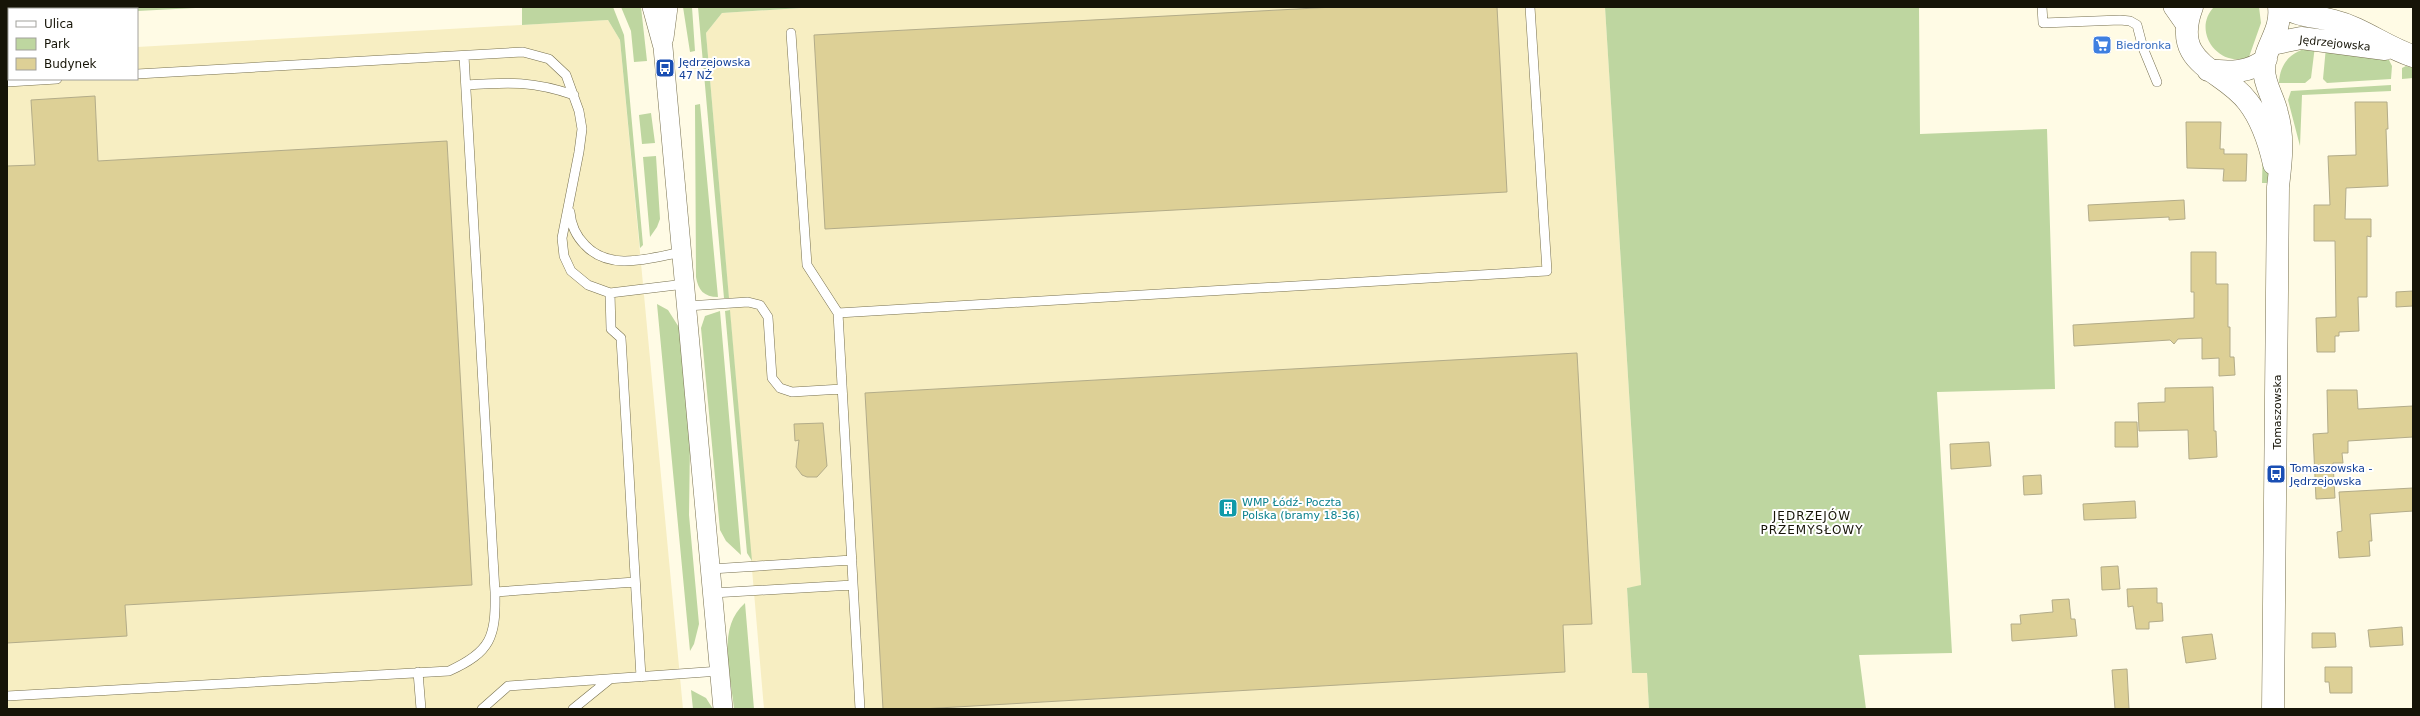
<svg xmlns="http://www.w3.org/2000/svg" width="2420" height="716" viewBox="0 0 2420 716" font-family="'DejaVu Sans',sans-serif">
  <rect width="100%" height="100%" fill="#fffbe5"/>
  <path fill="#f7eec2" d="M 817,7 L 1605,7 L 1641,586 L 1627,588 L 1632,673 L 1647,673 L 1649,709 L 764,709 L 706,33 L 722,13 Z
    M 608,20 L 620,40 L 683,709 L 7,709 L 7,55 L 9,54 L 9,79 L 137,79 L 137,47 Z"/>
  <path fill="#bed6a0" d="M 7,7 L 215,7 L 137,11 L 137,9 L 9,9 L 9,17 L 7,18 Z
    M 535,7 L 613,7 L 624,35 L 643,245 L 640,248 L 620,40 L 608,20 L 522,25 L 522,8 Z
    M 621,7 L 641,7 L 647,61 L 634,62 L 631,31 Z
    M 683,7 L 692,7 L 695,51 L 690,52 Z
    M 698,7 L 817,7 L 722,13 L 706,33 L 729,298 L 724,298 Z
    M 1605,7 L 1919,7 L 1920,134 L 2047,129 L 2055,389 L 1937,392 L 1952,653 L 1859,655 L 1866,709 L 1649,709 L 1647,673 L 1632,673 L 1627,588 L 1641,585 Z
    M 2214,7 L 2259,7 L 2261,23 L 2249,57 C 2219,69 2191,31 2214,7 Z
    M 2315,46 L 2311,78 L 2305,83 L 2279,83 C 2280,60 2294,50 2315,46 Z
    M 2326,47 L 2369,53 L 2389,60 L 2392,66 L 2391,79 L 2327,83 L 2323,79 Z
    M 2406,66 L 2413,68 L 2413,78 L 2402,79 L 2402,68 Z
    M 2391,85 L 2391,91 L 2302,95 L 2300,146 L 2288,100 L 2291,91 Z
    M 700,104 L 718,297 C 704,297 698,290 696,277 L 695,105 Z
    M 651,113 L 655,143 L 642,144 L 639,115 Z
    M 2263,145 L 2269,172 L 2268,183 L 2262,183 Z
    M 656,156 L 660,219 L 657,227 L 650,237 L 643,157 Z
    M 657,304 L 668,310 L 680,329 L 690,443 L 689,515 L 699,624 L 694,644 L 690,651 Z
    M 730,310 L 752,561 L 747,553 L 725,311 Z
    M 720,311 L 741,555 L 726,541 L 720,530 L 701,328 L 705,316 Z
    M 745,603 L 754,709 L 734,709 C 731,675 716,628 745,603 Z
    M 691,690 L 706,698 L 713,709 L 693,709 Z"/>
  <path fill="#ddd096" stroke="#b3ac89" d="M 1334,7 L 1497,7 L 1507,192 L 825,229 L 814,35 Z
    M 95,96 L 98,161 L 447,141 L 472,585 L 125,605 L 127,636 L 7,643 L 7,166 L 35,165 L 31,100 Z
    M 2355,102 L 2387,102 L 2388,129 L 2386,129 L 2388,186 L 2346,188 L 2345,219 L 2371,219 L 2371,237 L 2367,236 L 2367,297 L 2358,297 L 2359,331 L 2339,332 L 2339,336 L 2335,336 L 2335,352 L 2317,352 L 2316,318 L 2336,317 L 2335,241 L 2314,241 L 2314,205 L 2330,205 L 2328,156 L 2356,155 Z
    M 2186,122 L 2221,122 L 2220,149 L 2224,149 L 2224,154 L 2247,154 L 2246,181 L 2223,181 L 2224,169 L 2187,168 Z
    M 2184,200 L 2185,219 L 2169,220 L 2169,217 L 2089,221 L 2088,205 Z
    M 2191,252 L 2216,252 L 2216,284 L 2228,284 L 2228,327 L 2230,327 L 2230,357 L 2234,357 L 2235,375 L 2219,376 L 2219,358 L 2202,359 L 2202,338 L 2178,339 L 2174,344 L 2170,340 L 2074,346 L 2073,325 L 2194,318 L 2194,292 L 2191,292 Z
    M 2413,291 L 2413,306 L 2396,307 L 2396,292 Z
    M 1577,353 L 1592,624 L 1563,625 L 1565,672 L 921,709 L 883,709 L 865,393 Z
    M 2213,387 L 2214,431 L 2216,431 L 2217,457 L 2189,459 L 2188,430 L 2139,431 L 2138,403 L 2165,402 L 2165,388 Z
    M 2327,390 L 2357,390 L 2358,409 L 2413,406 L 2413,437 L 2348,441 L 2348,453 L 2342,453 L 2343,463 L 2333,463 L 2335,498 L 2316,499 L 2313,434 L 2328,433 Z
    M 2115,422 L 2137,422 L 2138,447 L 2115,447 Z
    M 823,423 L 827,466 L 817,477 L 807,477 L 802,475 L 796,467 L 799,440 L 795,441 L 794,424 Z
    M 1989,442 L 1991,466 L 1951,469 L 1950,444 Z
    M 2041,475 L 2042,494 L 2024,495 L 2023,476 Z
    M 2413,488 L 2413,511 L 2370,514 L 2372,541 L 2369,541 L 2370,556 L 2339,558 L 2337,532 L 2342,531 L 2339,492 Z
    M 2135,501 L 2136,518 L 2084,520 L 2083,504 Z
    M 2118,566 L 2120,589 L 2102,590 L 2101,567 Z
    M 2157,588 L 2157,603 L 2162,603 L 2163,621 L 2149,622 L 2149,629 L 2136,629 L 2133,606 L 2128,607 L 2127,589 Z
    M 2069,599 L 2071,619 L 2075,619 L 2077,636 L 2012,641 L 2011,624 L 2021,624 L 2020,615 L 2053,612 L 2052,600 Z
    M 2402,627 L 2403,645 L 2370,647 L 2368,630 Z
    M 2312,633 L 2335,633 L 2336,647 L 2312,648 Z
    M 2212,634 L 2216,659 L 2186,663 L 2182,637 Z
    M 2325,667 L 2352,667 L 2352,693 L 2330,693 L 2329,682 L 2325,682 Z
    M 2127,669 L 2129,709 L 2115,709 L 2112,670 Z"/>
  <g fill="none" stroke-linecap="round" stroke-linejoin="round">
    <g stroke="#77704f" stroke-width="10">
      <path id="lane" d="M 2042,7 L 2043,23 L 2120,20 L 2130,21 L 2137,25 L 2143,48 L 2157,82
        M 791,33 L 807,265 L 838,313
        M 137,74 L 523,52 L 549,59 L 566,75 L 579,111 L 582,129 L 579,152 L 562,238 L 564,256 L 571,271 L 588,285 L 610,293 L 685,284
        M 7,82 L 57,79
        M 466,85 C 509,82 533,81 574,95
        M 570,212 C 571,225 576,236 585,245 C 610,272 650,258 682,252
        M 610,293 L 611,329 L 621,338 L 641,677
        M 687,306 L 748,302 L 760,305 L 768,317 L 772,378 L 780,388 L 792,392 L 842,389
        M 711,569 L 852,560
        M 495,592 L 635,582
        M 713,593 L 853,585
        M 418,672 L 421,709
        M 7,696 L 449,671 C 491,652 496,637 495,592 L 464,56
        M 482,709 L 508,686 L 720,671
        M 573,709 L 610,679
        M 860,709 L 838,313 L 1547,271 L 1530,7"/>
    </g>
    <g stroke="#77704f" stroke-width="20">
      <path id="street" d="M 652,7 L 663,47 L 723,709
        M 2173,7 L 2187,27
        M 664,38 L 668,7"/>
    </g>
    <g stroke="#77704f" stroke-width="23">
      <path id="secondary" d="M 2192,7 C 2170,66 2223,68 2248,102 C 2262,120 2269,142 2274,164
        M 2284,7 C 2299,17 2318,16 2334,21 C 2363,28 2385,47 2413,56
        M 2272,44 L 2301,38 L 2385,49
        M 2208,70 C 2229,73 2250,73 2266,59
        M 2273,709 L 2278,187 C 2281,162 2284,137 2277,113 C 2274,98 2264,85 2264,69 C 2264,46 2282,32 2279,7"/>
    </g>
    <use href="#lane" stroke="#fff" stroke-width="9"/>
    <use href="#street" stroke="#fff" stroke-width="19"/>
    <use href="#secondary" stroke="#fff" stroke-width="22"/>
  </g>
  <defs>
    <g id="supermarket-square" transform="scale(1)"><rect x="-9" y="-9" width="18" height="18" rx="4" fill="#3f7fe0" stroke="#fff"/><path d="M-6-5.5h2.5l.6 2H6L4.5 2H-2.5L-4.4-4H-6ZM-1.5 3.2a1.3 1.3 0 1 0 .1 0ZM3 3.2a1.3 1.3 0 1 0 .1 0Z" fill="#fff"/></g>
    <g id="bus-square" transform="scale(1)"><rect x="-9" y="-9" width="18" height="18" rx="4" fill="#1a4fb4" stroke="#fff"/><path d="M-5-6H5V4H4V6H2V4H-2V6H-4V4H-5ZM-3.5-4V0h7V-4ZM-3.5 1.2v1.5H-2V1.2ZM2 1.2v1.5H3.5V1.2Z" fill="#fff"/></g>
    <g id="building-square" transform="scale(1)"><rect x="-9" y="-9" width="18" height="18" rx="4" fill="#0f9aa8" stroke="#fff"/><path d="M-4-6H4V6H1V3H-1V6H-4ZM-2.5-4.3h1.7v1.8h-1.7ZM.8-4.3h1.7v1.8H.8ZM-2.5-1h1.7V.8h-1.7ZM.8-1h1.7V.8H.8Z" fill="#fff"/></g>
  </defs>
  <g fill-rule="evenodd">
    <use href="#supermarket-square" x="2102" y="45"/>
    <use href="#bus-square" x="665" y="68"/>
    <use href="#bus-square" x="2276" y="474"/>
    <use href="#building-square" x="1228" y="508"/>
  </g>
  <g text-anchor="middle" stroke-width="4" stroke-linejoin="round" paint-order="stroke">
    <g font-size="11" fill="#161407" stroke="#fff">
      <text transform="translate(2335 43) rotate(6)" y="4">Jędrzejowska</text>
      <text transform="translate(2277 412) rotate(-90)" y="4">Tomaszowska</text>
    </g>
    <g font-size="11" fill="#366cbe" stroke="#fff" text-anchor="start">
      <text x="2116" y="49">Biedronka</text>
    </g>
    <g font-size="11" fill="#164399" stroke="#fff" text-anchor="start">
      <text x="679" y="66">Jędrzejowska<tspan x="679" dy="13">47 NŻ</tspan></text>
      <text x="2290" y="472">Tomaszowska -<tspan x="2290" dy="13">Jędrzejowska</tspan></text>
    </g>
    <g font-size="11" fill="#0d838f" stroke="#fff" text-anchor="start">
      <text x="1242" y="506">WMP Łódź- Poczta<tspan x="1242" dy="13">Polska (bramy 18-36)</tspan></text>
    </g>
    <g font-size="12" letter-spacing="1" fill="#161407" stroke="#fff">
      <text x="1812" y="520">JĘDRZEJÓW<tspan x="1812" dy="14">PRZEMYSŁOWY</tspan></text>
    </g>
  </g>
  <rect width="2420" height="716" fill="none" stroke="#161407" stroke-width="16"/>
  <rect x="8" y="8" width="130" height="72" fill="#ffffff" stroke="#a2a19c"/>
  <rect x="16" y="21" width="20" height="6" fill="#ffffff" stroke="#a2a19c"/>
  <text x="44" y="28" font-size="12" fill="#161407">Ulica</text>
  <rect x="16" y="38" width="20" height="12" fill="#bed6a0" stroke="#a2a19c"/>
  <text x="44" y="48" font-size="12" fill="#161407">Park</text>
  <rect x="16" y="58" width="20" height="12" fill="#ddd096" stroke="#a2a19c"/>
  <text x="44" y="68" font-size="12" fill="#161407">Budynek</text>
</svg>
